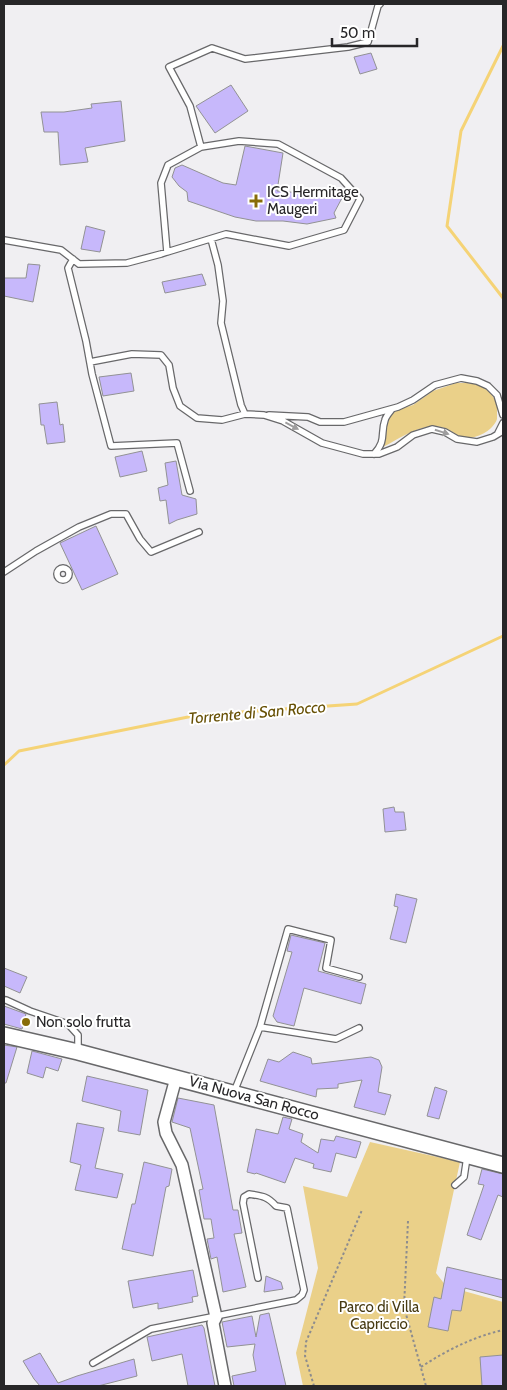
<svg xmlns="http://www.w3.org/2000/svg" width="507" height="1390" viewBox="0 0 507 1390" font-family="Cabin,sans-serif">
  <rect width="100%" height="100%" fill="#f0eff2"/>
  <path fill="#ead089" d="M 456,383 C 468,383 478,382 488,391 C 494,397 498,402 497,411 C 497,414 497,416 497,419 C 493,431 474,441 462,437 C 447,431 448,425 429,427 C 414,428 397,440 383,447 L 386,437 L 386,428 L 390,416 L 397,410 L 413,405 L 433,391 Z
    M 370,1142 L 460,1162 L 436,1273 L 446,1286 L 503,1302 L 503,1386 L 303,1386 L 296,1353 L 318,1268 L 303,1186 L 347,1197 Z"/>
  <g fill="none" stroke-linecap="round" stroke-linejoin="round">
    <path stroke="#f5d376" stroke-width="3" d="M 503,46 L 461,131 L 447,226 L 503,298
      M 4,765 L 19,751 L 198,715 L 357,704 L 503,636"/>
  </g>
  <path fill="#c7b8fb" stroke="#929294" d="M 371,53 L 377,69 L 360,74 L 354,57 Z
    M 231,85 L 248,111 L 215,133 L 196,106 Z
    M 121,101 L 125,141 L 85,148 L 88,162 L 60,165 L 58,132 L 44,132 L 41,112 L 64,112 L 92,108 L 91,104 Z
    M 245,146 L 283,153 L 277,191 L 303,193 L 336,192 L 342,198 L 334,213 L 336,218 L 307,224 L 283,221 L 256,221 L 235,217 L 188,201 L 187,192 L 179,186 L 172,177 L 175,168 L 182,165 L 223,183 L 236,185 Z
    M 86,226 L 105,231 L 100,252 L 81,249 Z
    M 28,264 L 40,265 L 33,302 L 4,296 L 4,278 L 26,278 Z
    M 202,274 L 206,285 L 165,293 L 162,282 Z
    M 131,373 L 134,391 L 103,396 L 99,377 Z
    M 57,402 L 60,425 L 63,424 L 65,442 L 47,444 L 44,425 L 41,425 L 39,404 Z
    M 142,451 L 147,471 L 120,477 L 115,457 Z
    M 176,461 L 182,495 L 196,499 L 197,514 L 177,520 L 169,524 L 166,500 L 160,501 L 158,488 L 168,485 L 165,463 Z
    M 96,526 L 118,574 L 82,590 L 60,543 Z
    M 394,807 L 395,812 L 404,812 L 406,830 L 385,832 L 383,809 Z
    M 396,894 L 417,899 L 406,943 L 390,939 L 398,907 L 394,906 Z
    M 291,935 L 325,943 L 318,971 L 366,984 L 361,1004 L 304,988 L 294,1026 L 277,1022 L 273,1016 L 292,952 L 287,951 Z
    M 4,968 L 27,977 L 20,993 L 4,986 Z
    M 4,1006 L 26,1014 L 22,1029 L 4,1024 Z
    M 4,1045 L 17,1047 L 6,1083 L 4,1083 Z
    M 32,1051 L 62,1059 L 58,1071 L 46,1067 L 43,1078 L 27,1073 Z
    M 293,1052 L 311,1058 L 312,1064 L 371,1057 L 379,1060 L 382,1067 L 378,1092 L 391,1095 L 385,1115 L 354,1107 L 362,1080 L 338,1084 L 338,1088 L 317,1089 L 316,1097 L 260,1081 L 268,1059 L 279,1062 Z
    M 87,1076 L 148,1090 L 140,1135 L 118,1131 L 121,1111 L 82,1101 Z
    M 435,1087 L 447,1091 L 439,1119 L 427,1116 Z
    M 178,1098 L 214,1105 L 233,1210 L 238,1210 L 242,1233 L 234,1234 L 246,1287 L 223,1292 L 217,1257 L 211,1259 L 207,1239 L 214,1238 L 211,1219 L 204,1219 L 199,1190 L 203,1189 L 190,1128 L 172,1122 Z
    M 283,1117 L 292,1119 L 289,1129 L 303,1134 L 301,1142 L 318,1153 L 321,1139 L 334,1141 L 336,1136 L 361,1142 L 356,1158 L 336,1153 L 331,1172 L 313,1168 L 314,1164 L 295,1158 L 285,1183 L 256,1173 L 255,1174 L 247,1172 L 256,1129 L 278,1134 Z
    M 77,1123 L 104,1128 L 95,1168 L 123,1174 L 117,1198 L 75,1190 L 81,1165 L 70,1162 Z
    M 144,1162 L 172,1169 L 169,1186 L 166,1187 L 153,1256 L 122,1249 L 132,1204 L 135,1204 Z
    M 482,1169 L 503,1174 L 503,1197 L 498,1195 L 481,1240 L 467,1235 L 484,1185 L 478,1184 Z
    M 447,1267 L 503,1280 L 503,1298 L 465,1288 L 461,1311 L 452,1310 L 448,1331 L 428,1327 L 434,1297 L 441,1299 Z
    M 193,1270 L 198,1296 L 192,1297 L 193,1302 L 158,1309 L 158,1303 L 133,1308 L 128,1281 Z
    M 266,1276 L 281,1282 L 283,1289 L 264,1292 Z
    M 269,1313 L 286,1386 L 234,1386 L 232,1376 L 256,1371 L 253,1355 L 255,1344 L 227,1347 L 222,1322 L 252,1316 L 256,1337 L 260,1315 Z
    M 202,1325 L 204,1328 L 215,1386 L 188,1386 L 182,1354 L 152,1361 L 147,1337 Z
    M 40,1353 L 58,1383 L 77,1376 L 134,1359 L 137,1376 L 98,1386 L 40,1386 L 34,1379 L 23,1361 Z
    M 503,1355 L 503,1386 L 482,1386 L 480,1357 Z"/>
  <g fill="none" stroke-linecap="round" stroke-linejoin="round">
    <g stroke="#68686a" stroke-width="8">
      <path id="service" d="M 201,147 L 190,106 L 169,67 L 212,48 L 245,59 L 348,47 L 368,42 L 378,6 L 380,4
        M 211,239 L 218,265 L 223,301 L 221,323 L 241,405 L 245,414
        M 4,240 L 61,250 L 79,264 L 127,263 L 161,254 L 167,252 L 226,234 L 289,246 L 344,230 L 360,199 L 341,178 L 278,144 L 239,141 L 201,147 L 168,165 L 161,183 L 167,252
        M 73,259 L 68,268 L 86,341 L 92,374 L 111,446 L 177,443 L 190,491
        M 90,362 L 132,354 L 161,355 L 169,365 L 173,388 L 180,406 L 197,418 L 222,420 L 245,414 L 264,415 L 283,421 L 322,443 L 363,454 L 379,454 L 397,447 L 413,435 L 432,429 L 445,432 L 457,439 L 477,442 L 493,437 L 503,431
        M 269,415 L 308,417 L 320,422 L 344,422 L 398,407 L 413,400 L 435,385 L 461,378 L 477,381 L 488,386 L 497,395 L 503,415
        M 498,433 L 503,423
        M 374,454 C 387,440 380,434 385,420 C 386,416 390,412 392,409
        M57 574a6 6 0 1 1 12 0a6 6 0 1 1-12 0Z
        M 4,572 L 36,551 L 79,527 L 111,514 L 126,514 L 140,539 L 151,552 L 199,532
        M 6,1000 L 30,1011 L 68,1024 L 78,1035 L 78,1051
        M 260,1027 L 288,929 L 331,940 L 326,968 L 359,977
        M 234,1092 L 260,1027 L 336,1039 L 359,1028
        M 455,1185 L 464,1177 L 467,1157
        M 93,1363 L 151,1329 L 296,1300 L 302,1295 L 304,1290 L 287,1208 L 276,1206 C 267,1196 262,1196 249,1194 L 244,1197 L 243,1203 L 258,1278"/>
    </g>
    <g stroke="#68686a" stroke-width="14">
      <path id="minor" d="M 176,1078 L 164,1122 L 166,1133 L 182,1165 L 216,1317 L 213,1323 L 225,1386"/>
    </g>
    <g stroke="#68686a" stroke-width="18">
      <path id="secondary" d="M 4,1035 L 78,1052 L 503,1165"/>
    </g>
    <path stroke="#8d8c8e" stroke-width="2" stroke-dasharray="2.5 2.5" stroke-linecap="butt" d="M 408,1221 L 404,1307 L 426,1386
      M 421,1367 C 447,1350 473,1337 503,1330
      M 314,1386 L 305,1356 L 306,1342 L 362,1210"/>
    <use href="#service" stroke="#fff" stroke-width="5.5"/>
    <use href="#minor" stroke="#fff" stroke-width="11"/>
    <use href="#secondary" stroke="#fff" stroke-width="15"/>
  </g>
  <defs><path id="oneway-solid" d="M-6-.8H1V-3.2L6.5 0L1 3.2V.8H-6Z" transform="scale(1.25)"/></defs>
  <g fill="#9e9d9e">
    <use href="#oneway-solid" transform="translate(292 426) rotate(28)"/>
    <use href="#oneway-solid" transform="translate(442 432) rotate(18)"/>
  </g>
  <g fill="#886c0a" stroke="#fff" stroke-width="2">
    <path d="M253.5 193.5h5v5h5v5h-5v5h-5v-5h-5v-5h5z"/>
    <circle cx="26" cy="1022" r="5"/>
  </g>
  <g text-anchor="middle" stroke-width="4" stroke-linejoin="round" paint-order="stroke">
    <g font-size="15" fill="#272628" stroke="#fff" text-anchor="start">
      <text x="267" y="197">ICS Hermitage<tspan x="267" dy="17">Maugeri</tspan></text>
      <text x="36" y="1027">Non solo frutta</text>
    </g>
    <g font-size="15" fill="#272628" stroke="#fff">
      <text transform="translate(254 1098) rotate(15)" y="5">Via Nuova San Rocco</text>
    </g>
    <g font-size="15" fill="#473a12" stroke="#fff">
      <text x="379" y="1312">Parco di Villa<tspan x="379" dy="17">Capriccio</tspan></text>
    </g>
    <g font-size="16" font-style="italic" fill="#675004" stroke="#fff">
      <text transform="translate(257 712) rotate(-5)" y="6">Torrente di San Rocco</text>
    </g>
  </g>
  <rect width="507" height="1390" fill="none" stroke="#272628" stroke-width="10"/>
  <path d="M332 38v8h85v-8" fill="none" stroke="#272628" stroke-width="2.5"/>
  <text x="340" y="38" font-size="15" fill="#272628" stroke="#ffffff" stroke-width="4" paint-order="stroke">50 m</text>
</svg>
